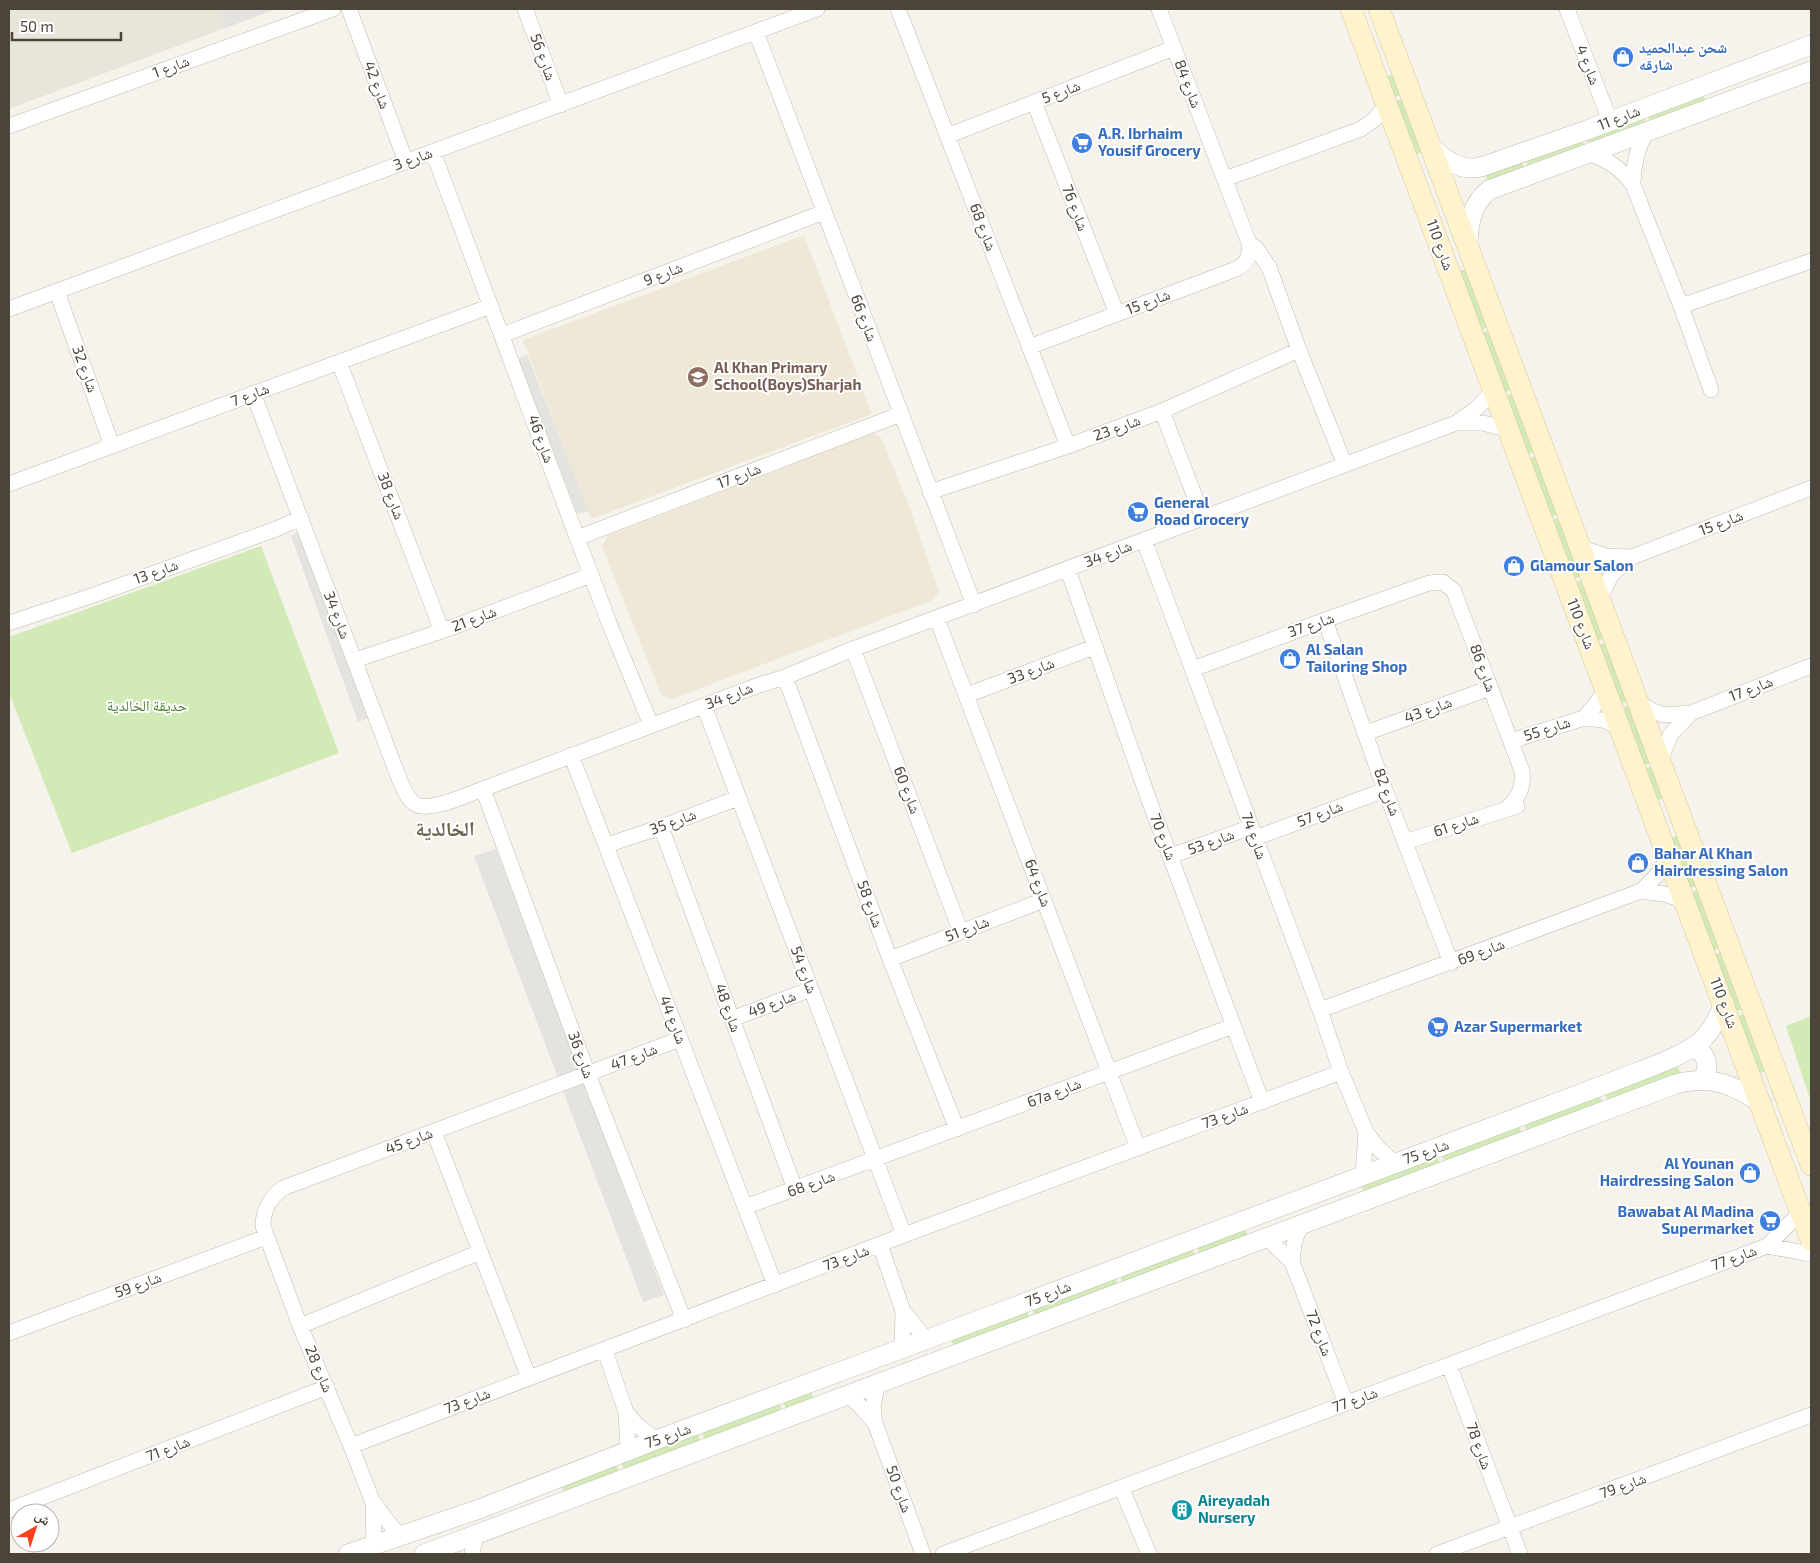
<svg xmlns="http://www.w3.org/2000/svg" width="1820" height="1563" viewBox="0 0 1820 1563" font-family="'Exo 2','Noto Naskh Arabic',sans-serif">
  <rect width="100%" height="100%" fill="#f6f3ec"/>
  <path fill="#eae5da" d="M 9,9 L 270,9 L 271,11 L 9,109 Z"/>
  <path fill="#efe8d6" d="M 804,235 L 872,414 L 591,519 L 523,340 Z
    M 873,433 L 881,438 L 907,500 L 939,592 L 933,600 L 672,699 L 662,696 L 602,546 L 607,536 Z"/>
  <path fill="#d2eab5" d="M 1393,74 L 1401,95 L 1393,97 L 1386,77 Z
    M 1703,94 L 1706,102 L 1650,123 L 1647,115 Z
    M 1402,99 L 1422,152 L 1415,155 L 1395,101 Z
    M 1643,116 L 1646,124 L 1589,145 L 1586,138 Z
    M 1582,139 L 1585,146 L 1529,168 L 1526,161 Z
    M 1522,162 L 1525,169 L 1488,182 L 1486,175 Z
    M 1466,269 L 1488,327 L 1481,330 L 1459,271 Z
    M 1489,331 L 1511,390 L 1504,392 L 1482,333 Z
    M 1513,394 L 1534,452 L 1527,454 L 1506,396 Z
    M 1536,456 L 1558,514 L 1551,517 L 1529,459 Z
    M 1559,518 L 1581,576 L 1574,579 L 1552,520 Z
    M 261,546 L 339,753 L 72,853 L 9,693 L 9,637 Z
    M 1583,580 L 1605,638 L 1597,641 L 1575,583 Z
    M 1606,642 L 1628,701 L 1621,704 L 1599,645 Z
    M 1629,705 L 1651,763 L 1644,765 L 1622,708 Z
    M 1652,766 L 1664,798 L 1657,800 L 1645,769 Z
    M 1678,835 L 1697,886 L 1690,888 L 1671,838 Z
    M 1698,890 L 1720,948 L 1713,950 L 1692,892 Z
    M 1722,952 L 1743,1009 L 1736,1011 L 1715,954 Z
    M 1745,1014 L 1766,1071 L 1759,1074 L 1738,1016 Z
    M 1811,1016 L 1811,1102 L 1786,1026 Z
    M 1678,1067 L 1681,1074 L 1608,1102 L 1605,1094 Z
    M 1600,1096 L 1603,1104 L 1527,1132 L 1524,1124 Z
    M 1519,1126 L 1522,1134 L 1445,1163 L 1442,1155 Z
    M 1437,1157 L 1440,1164 L 1364,1193 L 1361,1185 Z
    M 1245,1229 L 1248,1236 L 1200,1255 L 1197,1247 Z
    M 1192,1249 L 1195,1256 L 1123,1284 L 1120,1276 Z
    M 1115,1278 L 1118,1285 L 1035,1317 L 1032,1309 Z
    M 1027,1311 L 1030,1319 L 954,1347 L 951,1339 Z
    M 811,1392 L 814,1399 L 786,1409 L 783,1402 Z
    M 779,1403 L 782,1411 L 705,1440 L 702,1433 Z
    M 698,1434 L 700,1441 L 624,1470 L 621,1463 Z
    M 616,1464 L 619,1472 L 564,1493 L 561,1485 Z"/>
  <path fill="#e5e3e0" d="M 218,9 L 270,9 L 271,11 L 225,28 Z
    M 527,354 L 589,512 L 577,513 L 518,359 Z
    M 301,531 L 369,718 L 358,722 L 291,536 Z
    M 496,849 L 664,1295 L 643,1302 L 474,856 Z"/>
  <g fill="none" stroke-linecap="round" stroke-linejoin="round">
    <g stroke="#c2bbae" stroke-width="16">
      <path id="minor" d="M 349,9 L 406,162
        M 525,9 L 561,105
        M 898,9 L 1068,446
        M 1567,9 L 1610,121
        M 756,32 L 974,605
        M 1034,102 L 1117,314
        M 9,126 L 333,9
        M 947,136 L 1174,48
        M 433,152 L 609,623 L 651,725
        M 1587,153 C 1607,159 1621,168 1633,185 L 1681,306 L 1711,390
        M 1225,179 L 1361,129 L 1375,119 L 1386,105
        M 1633,185 C 1633,166 1637,149 1646,132
        M 1249,243 L 1256,248 L 1269,267 L 1299,350 L 1345,465
        M 57,292 L 112,446
        M 1681,306 L 1811,261
        M 9,309 L 817,9
        M 502,335 L 824,212
        M 1029,347 L 1236,269 C 1247,264 1251,255 1249,243 L 1159,9
        M 339,362 L 442,631
        M 253,393 L 400,781 C 404,789 407,799 415,804 C 430,813 468,794 483,789 L 759,685 L 785,677 L 853,649 L 1456,423 L 1477,408 L 1494,390
        M 1162,411 L 1203,518
        M 1456,423 L 1483,423 L 1509,430
        M 9,484 L 491,306
        M 930,492 L 1068,446 L 1162,411 L 1299,350
        M 577,538 L 901,414
        M 1144,540 L 1320,1010 L 1341,1072 L 1366,1132 L 1379,1149 L 1395,1163
        M 1580,547 L 1606,556 L 1632,557
        M 1068,570 L 1149,800 L 1262,1102
        M 1600,597 L 1612,574 L 1632,557 L 1811,488
        M 937,619 L 1138,1148
        M 1325,620 L 1385,790 L 1451,963
        M 9,623 L 97,594 L 276,529 L 301,518
        M 853,649 L 961,932
        M 355,660 L 442,631 L 591,575
        M 1193,669 L 1325,620 L 1429,583 L 1443,582 L 1454,591 L 1456,597 L 1522,771 C 1524,786 1519,798 1507,808
        M 785,677 L 890,959 L 957,1129
        M 967,695 L 1094,647
        M 1639,703 L 1655,712 L 1665,715 L 1691,713 L 1811,666
        M 704,706 L 904,1235
        M 1584,718 L 1596,704 L 1606,689
        M 1366,733 L 1490,688
        M 1511,741 L 1584,718 L 1603,720 L 1620,727
        M 571,755 L 775,1285
        M 1660,760 L 1671,734 L 1691,713
        M 483,789 L 588,1074 L 684,1320
        M 661,827 L 795,1189
        M 1255,838 L 1385,790
        M 1405,842 L 1517,806
        M 607,845 L 661,827 L 738,798
        M 1171,856 L 1251,827
        M 1641,891 L 1656,876 L 1669,858
        M 890,959 L 1044,900
        M 1320,1010 L 1641,891 L 1664,894 L 1685,901
        M 732,1019 L 811,989
        M 434,1132 L 529,1378
        M 1363,1176 L 1366,1132
        M 745,1207 L 1233,1026
        M 1268,1239 L 1292,1262 L 1346,1403
        M 880,1245 L 903,1311 L 926,1339
        M 1767,1246 L 1811,1254
        M 1292,1262 L 1294,1244 L 1300,1226
        M 300,1326 L 480,1252
        M 9,1333 L 266,1237
        M 902,1348 L 903,1311
        M 605,1351 L 626,1412 L 628,1451
        M 1449,1365 L 1520,1554
        M 877,1385 L 873,1407 L 875,1423 L 923,1554
        M 849,1396 L 860,1406 L 875,1423
        M 626,1412 L 637,1425 L 656,1440
        M 351,1446 L 904,1235 L 1341,1072
        M 1122,1489 L 1149,1554
        M 373,1502 L 374,1544
        M 9,1510 L 327,1387
        M 400,1536 L 385,1518 L 372,1500 L 351,1446 L 300,1326 L 263,1226 C 263,1209 270,1198 283,1188 L 680,1039
        M 472,1554 L 476,1534
        M 943,1554 L 1767,1246 L 1801,1212
        M 1437,1554 L 1811,1415"/>
    </g>
    <g stroke="#c2bbae" stroke-width="20">
      <path id="tertiary" d="M 1429,144 C 1443,159 1460,172 1481,167 L 1587,130 L 1811,45
        M 1468,248 C 1468,226 1471,204 1489,190 L 1811,71
        M 1692,1048 C 1707,1052 1711,1067 1702,1080
        M 348,1554 L 482,1508 L 656,1440 L 1014,1307 L 1617,1080 C 1639,1071 1686,1056 1702,1040 C 1712,1030 1719,1017 1724,1003
        M 424,1554 L 1676,1084 C 1711,1075 1733,1084 1762,1104"/>
    </g>
    <g stroke="#d6c79b" stroke-width="22">
      <path id="secondary" d="M 1351,9 L 1811,1240
        M 1379,9 L 1811,1165"/>
    </g>
    <use href="#minor" stroke="#fff" stroke-width="15"/>
    <use href="#tertiary" stroke="#fff" stroke-width="19"/>
    <use href="#secondary" stroke="#fff3cd" stroke-width="21"/>
  </g>
  <defs>
    <g id="shop-disc" transform="scale(1.125)"><circle r="9.5" fill="#3f7fe0" stroke="#fff"/><path d="M-5-2.5h2.3a2.7 3.5 0 0 1 5.4 0H5L5.5 6h-11ZM-1.5-2.5h3a1.5 2.3 0 0 0-3 0Z" fill="#fff"/></g>
    <g id="supermarket-disc" transform="scale(1.125)"><circle r="9.5" fill="#3f7fe0" stroke="#fff"/><path d="M-6-5.5h2.5l.6 2H6L4.5 2H-2.5L-4.4-4H-6ZM-1.5 3.2a1.3 1.3 0 1 0 .1 0ZM3 3.2a1.3 1.3 0 1 0 .1 0Z" fill="#fff"/></g>
    <g id="school-disc" transform="scale(1.125)"><circle r="9.5" fill="#8d6e63" stroke="#fff"/><path d="M0-5L7-2L0 1L-7-2ZM-4 1L0 2.5L4 1V4Q0 6-4 4Z" fill="#fff"/></g>
    <g id="building-disc" transform="scale(1.125)"><circle r="9.5" fill="#0f9aa8" stroke="#fff"/><path d="M-4-6H4V6H1V3H-1V6H-4ZM-2.5-4.3h1.7v1.8h-1.7ZM.8-4.3h1.7v1.8H.8ZM-2.5-1h1.7V.8h-1.7ZM.8-1h1.7V.8H.8Z" fill="#fff"/></g>
  </defs>
  <g fill-rule="evenodd">
    <use href="#shop-disc" x="1623" y="57"/>
    <use href="#supermarket-disc" x="1082" y="143"/>
    <use href="#school-disc" x="698" y="377"/>
    <use href="#supermarket-disc" x="1138" y="512"/>
    <use href="#shop-disc" x="1514" y="566"/>
    <use href="#shop-disc" x="1290" y="659"/>
    <use href="#shop-disc" x="1638" y="863"/>
    <use href="#supermarket-disc" x="1438" y="1027"/>
    <use href="#shop-disc" x="1750" y="1173"/>
    <use href="#supermarket-disc" x="1770" y="1221"/>
    <use href="#building-disc" x="1182" y="1510"/>
  </g>
  <g text-anchor="middle" stroke-width="4" stroke-linejoin="round" paint-order="stroke">
    <g font-size="15" font-weight="bold" fill="#366cbe" stroke="#fff" text-anchor="start">
      <text x="1639" y="53">شحن عبدالحميد<tspan x="1639" dy="17">شارقه</tspan></text>
      <text x="1098" y="139">A.R. Ibrhaim<tspan x="1098" dy="17">Yousif Grocery</tspan></text>
      <text x="1154" y="508">General<tspan x="1154" dy="17">Road Grocery</tspan></text>
      <text x="1530" y="571">Glamour Salon</text>
      <text x="1306" y="655">Al Salan<tspan x="1306" dy="17">Tailoring Shop</tspan></text>
      <text x="1654" y="859">Bahar Al Khan<tspan x="1654" dy="17">Hairdressing Salon</tspan></text>
      <text x="1454" y="1032">Azar Supermarket</text>
      <text x="1734" y="1169" text-anchor="end">Al Younan<tspan x="1734" dy="17">Hairdressing Salon</tspan></text>
      <text x="1754" y="1217" text-anchor="end">Bawabat Al Madina<tspan x="1754" dy="17">Supermarket</tspan></text>
    </g>
    <g font-size="15" fill="#4b4439" stroke="#fff">
      <text transform="translate(543 57) rotate(70)" y="5">شارع 56</text>
      <text transform="translate(1588 65) rotate(69)" y="5">شارع 4</text>
      <text transform="translate(171 67) rotate(-20)" y="5">شارع 1</text>
      <text transform="translate(1188 84) rotate(69)" y="5">شارع 84</text>
      <text transform="translate(377 85) rotate(70)" y="5">شارع 42</text>
      <text transform="translate(1061 92) rotate(-21)" y="5">شارع 5</text>
      <text transform="translate(1619 118) rotate(-21)" y="5">شارع 11</text>
      <text transform="translate(413 159) rotate(-20)" y="5">شارع 3</text>
      <text transform="translate(1075 208) rotate(69)" y="5">شارع 76</text>
      <text transform="translate(983 227) rotate(69)" y="5">شارع 68</text>
      <text transform="translate(1440 245) rotate(70)" y="5">شارع 110</text>
      <text transform="translate(663 274) rotate(-21)" y="5">شارع 9</text>
      <text transform="translate(1148 302) rotate(-21)" y="5">شارع 15</text>
      <text transform="translate(864 318) rotate(69)" y="5">شارع 66</text>
      <text transform="translate(85 369) rotate(70)" y="5">شارع 32</text>
      <text transform="translate(250 395) rotate(-21)" y="5">شارع 7</text>
      <text transform="translate(1117 428) rotate(-20)" y="5">شارع 23</text>
      <text transform="translate(541 439) rotate(70)" y="5">شارع 46</text>
      <text transform="translate(739 476) rotate(-21)" y="5">شارع 17</text>
      <text transform="translate(391 496) rotate(69)" y="5">شارع 38</text>
      <text transform="translate(1721 523) rotate(-21)" y="5">شارع 15</text>
      <text transform="translate(1108 554) rotate(-21)" y="5">شارع 34</text>
      <text transform="translate(156 572) rotate(-20)" y="5">شارع 13</text>
      <text transform="translate(337 615) rotate(69)" y="5">شارع 34</text>
      <text transform="translate(474 619) rotate(-21)" y="5">شارع 21</text>
      <text transform="translate(1581 624) rotate(69)" y="5">شارع 110</text>
      <text transform="translate(1311 625) rotate(-19)" y="5">شارع 37</text>
      <text transform="translate(1483 668) rotate(70)" y="5">شارع 86</text>
      <text transform="translate(1031 671) rotate(-21)" y="5">شارع 33</text>
      <text transform="translate(1751 689) rotate(-21)" y="5">شارع 17</text>
      <text transform="translate(729 696) rotate(-21)" y="5">شارع 34</text>
      <text transform="translate(1428 710) rotate(-20)" y="5">شارع 43</text>
      <text transform="translate(1547 729) rotate(-18)" y="5">شارع 55</text>
      <text transform="translate(907 790) rotate(69)" y="5">شارع 60</text>
      <text transform="translate(1387 792) rotate(70)" y="5">شارع 82</text>
      <text transform="translate(1320 814) rotate(-21)" y="5">شارع 57</text>
      <text transform="translate(673 822) rotate(-20)" y="5">شارع 35</text>
      <text transform="translate(1456 825) rotate(-18)" y="5">شارع 61</text>
      <text transform="translate(1254 836) rotate(70)" y="5">شارع 74</text>
      <text transform="translate(1163 837) rotate(69)" y="5">شارع 70</text>
      <text transform="translate(1211 842) rotate(-20)" y="5">شارع 53</text>
      <text transform="translate(1038 883) rotate(69)" y="5">شارع 64</text>
      <text transform="translate(870 904) rotate(70)" y="5">شارع 58</text>
      <text transform="translate(967 929) rotate(-21)" y="5">شارع 51</text>
      <text transform="translate(1481 952) rotate(-21)" y="5">شارع 69</text>
      <text transform="translate(804 970) rotate(69)" y="5">شارع 54</text>
      <text transform="translate(1724 1003) rotate(69)" y="5">شارع 110</text>
      <text transform="translate(772 1004) rotate(-21)" y="5">شارع 49</text>
      <text transform="translate(728 1008) rotate(70)" y="5">شارع 48</text>
      <text transform="translate(673 1020) rotate(69)" y="5">شارع 44</text>
      <text transform="translate(581 1055) rotate(70)" y="5">شارع 36</text>
      <text transform="translate(634 1057) rotate(-21)" y="5">شارع 47</text>
      <text transform="translate(1054 1093) rotate(-21)" y="5">67a شارع</text>
      <text transform="translate(1225 1116) rotate(-20)" y="5">شارع 73</text>
      <text transform="translate(409 1141) rotate(-21)" y="5">شارع 45</text>
      <text transform="translate(1426 1152) rotate(-20)" y="5">شارع 75</text>
      <text transform="translate(811 1184) rotate(-20)" y="5">شارع 68</text>
      <text transform="translate(846 1258) rotate(-21)" y="5">شارع 73</text>
      <text transform="translate(1734 1258) rotate(-20)" y="5">شارع 77</text>
      <text transform="translate(138 1285) rotate(-20)" y="5">شارع 59</text>
      <text transform="translate(1048 1294) rotate(-21)" y="5">شارع 75</text>
      <text transform="translate(1319 1333) rotate(69)" y="5">شارع 72</text>
      <text transform="translate(319 1369) rotate(67)" y="5">شارع 28</text>
      <text transform="translate(1355 1400) rotate(-20)" y="5">شارع 77</text>
      <text transform="translate(467 1401) rotate(-21)" y="5">شارع 73</text>
      <text transform="translate(668 1436) rotate(-20)" y="5">شارع 75</text>
      <text transform="translate(1479 1446) rotate(70)" y="5">شارع 78</text>
      <text transform="translate(168 1449) rotate(-21)" y="5">شارع 71</text>
      <text transform="translate(1623 1486) rotate(-20)" y="5">شارع 79</text>
      <text transform="translate(899 1489) rotate(70)" y="5">شارع 50</text>
    </g>
    <g font-size="15" font-weight="bold" fill="#785e54" stroke="#fff" text-anchor="start">
      <text x="714" y="373">Al Khan Primary<tspan x="714" dy="17">School(Boys)Sharjah</tspan></text>
    </g>
    <g font-size="15" fill="#4a7f2a" stroke="#fff">
      <text x="147" y="711">حديقة الخالدية</text>
    </g>
    <g font-size="15" font-weight="bold" fill="#0d838f" stroke="#fff" text-anchor="start">
      <text x="1198" y="1506">Aireyadah<tspan x="1198" dy="17">Nursery</tspan></text>
    </g>
    <g font-size="20" font-weight="bold" fill="#6e6250" stroke="#fff">
      <text x="445" y="836">الخالدية</text>
    </g>
  </g>
  <rect width="1820" height="1563" fill="none" stroke="#4b4439" stroke-width="20"/>
  <g transform="translate(35 1528) rotate(39)"><circle r="24" fill="#ffffff" stroke="#b7b4b0"/>
  <path d="M0-4L9 19L0 12L-9 19Z" fill="#fc3f1d"/>
  <text y="-8" font-size="14" font-weight="bold" text-anchor="middle" fill="#4b4439">ش</text>
  </g>
  <path d="M12 32v8h109v-8" fill="none" stroke="#4b4439" stroke-width="2.5"/>
  <text x="20" y="32" font-size="15" fill="#4b4439" stroke="#ffffff" stroke-width="4" paint-order="stroke">50 m</text>
</svg>
